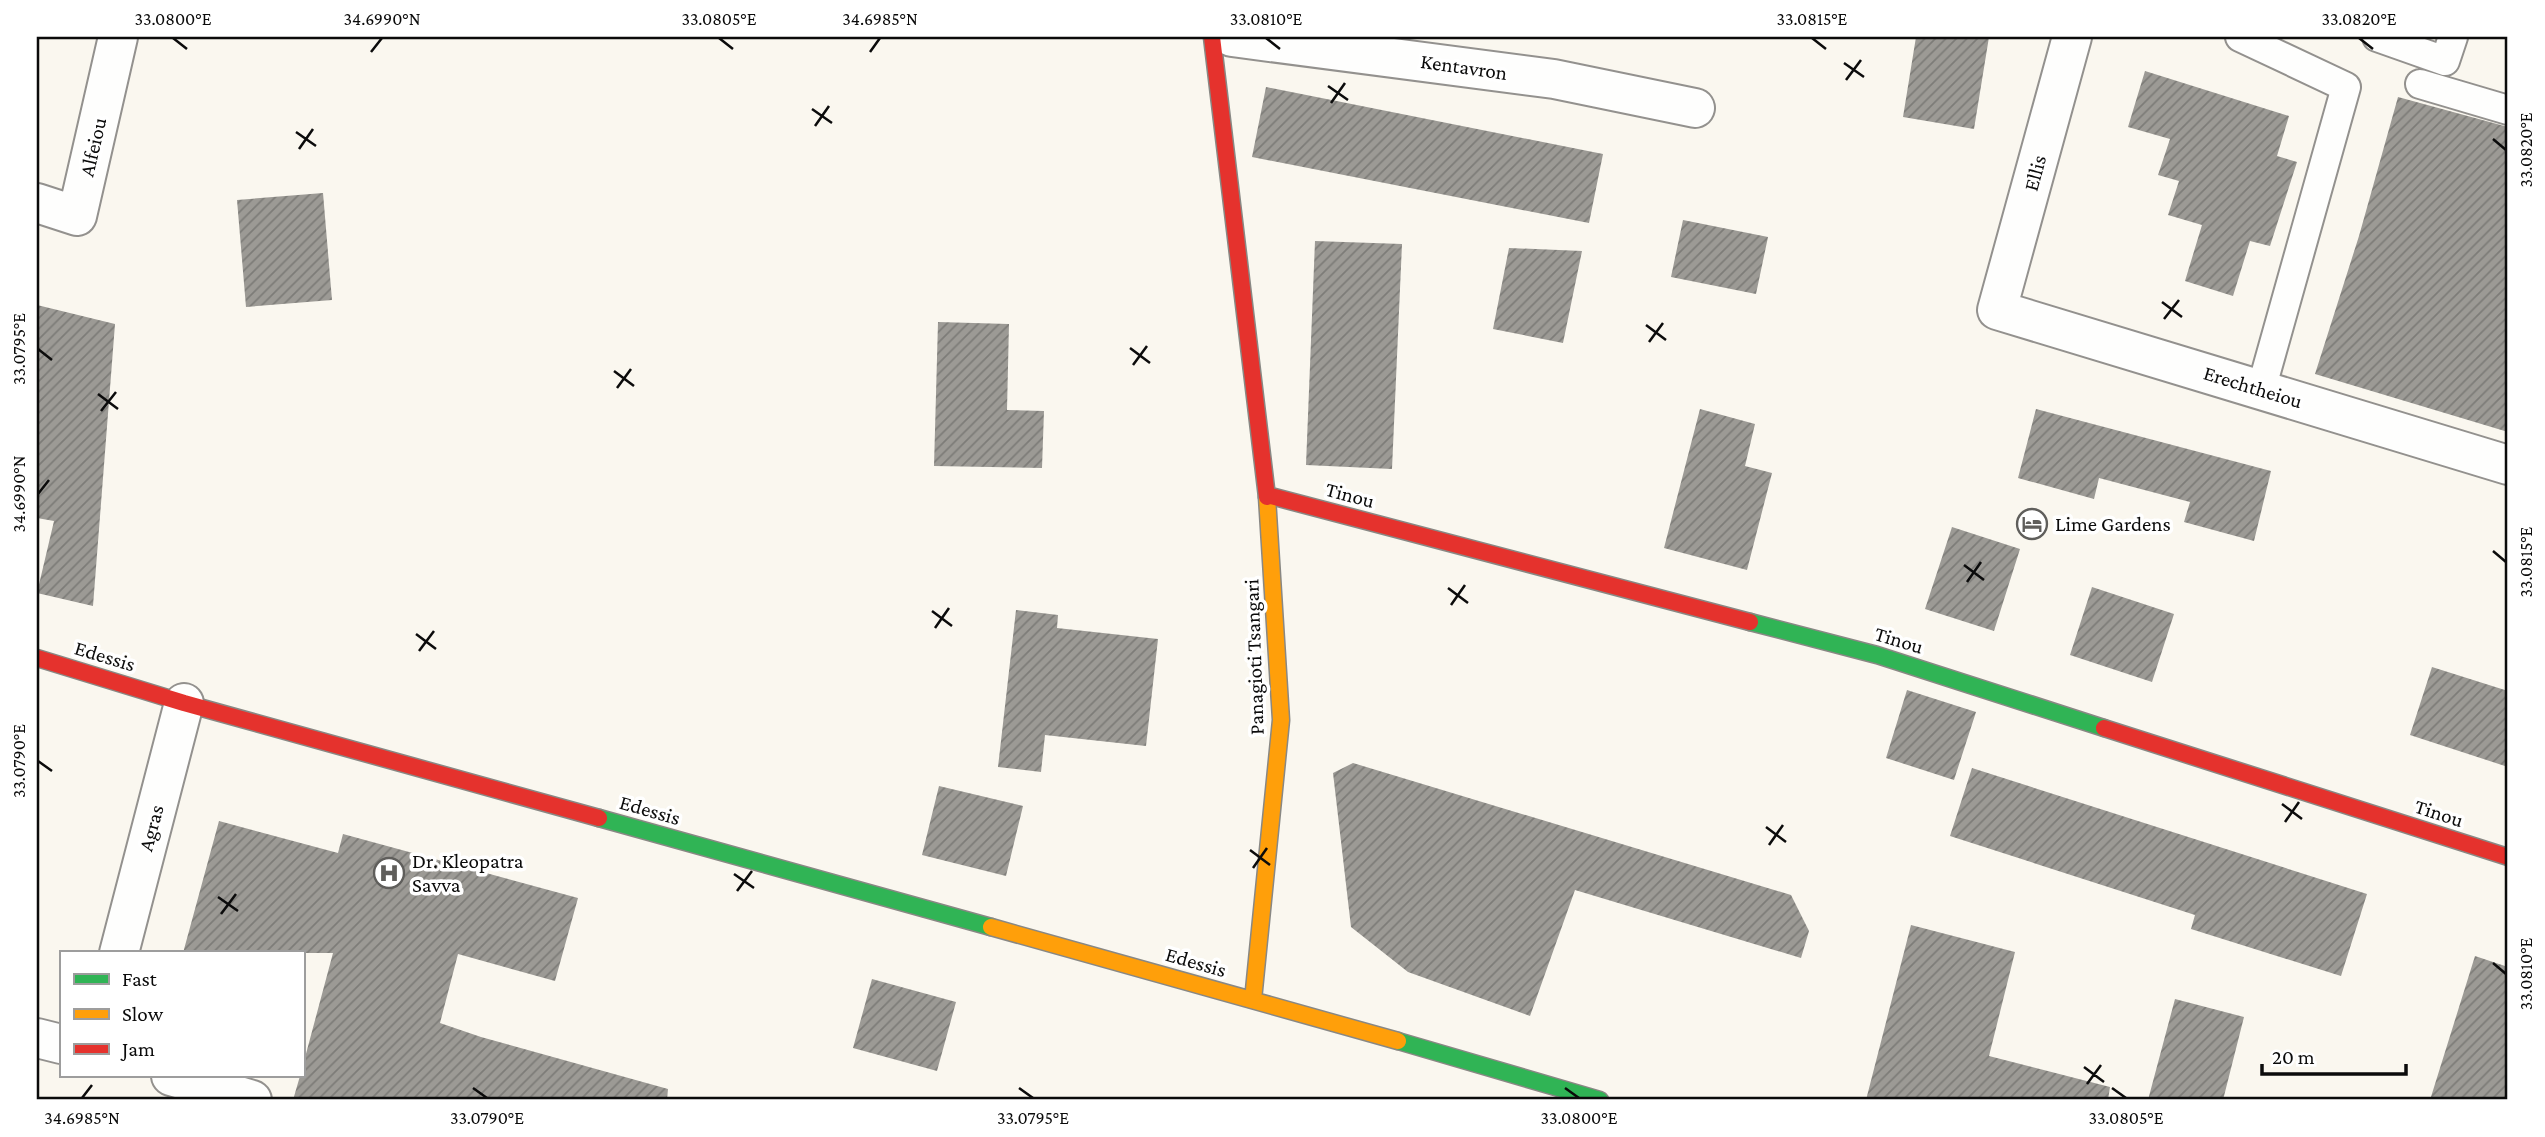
<svg xmlns="http://www.w3.org/2000/svg" width="2545" height="1137" viewBox="0 0 2545 1137" font-family="'Crimson Pro',serif">
  <defs>
    <pattern id="building-hatch" width="6" height="6" patternUnits="userSpaceOnUse" patternTransform="scale(1.75)"><rect width="6" height="6" fill="#9c9a95"/><path d="M-1 1l2-2M0 6l6-6M5 7l2-2" fill="none" stroke="#7d7c78"/></pattern>
  </defs>
  <rect width="100%" height="100%" fill="#faf7ef"/>
  <path fill="url(#building-hatch)" d="M 1916,37 L 1989,37 L 1974,129 L 1903,117 Z
    M 2145,71 L 2289,116 L 2277,156 L 2297,162 L 2270,246 L 2250,241 L 2233,296 L 2185,281 L 2202,225 L 2168,215 L 2179,181 L 2158,175 L 2170,139 L 2128,127 Z
    M 1266,87 L 1603,154 L 1589,223 L 1252,157 Z
    M 2398,97 L 2508,127 L 2508,432 L 2315,374 L 2359,236 Z
    M 323,193 L 332,300 L 246,307 L 237,200 Z
    M 1683,220 L 1768,237 L 1756,294 L 1671,277 Z
    M 1315,241 L 1402,244 L 1392,469 L 1306,465 Z
    M 1509,248 L 1582,251 L 1563,343 L 1493,329 Z
    M 37,305 L 115,324 L 93,606 L 37,593 L 54,521 L 37,518 Z
    M 938,322 L 1009,324 L 1007,410 L 1044,411 L 1042,468 L 934,466 Z
    M 1700,409 L 1755,424 L 1745,466 L 1772,473 L 1747,570 L 1664,548 Z
    M 2036,409 L 2271,471 L 2254,541 L 2184,522 L 2190,502 L 2099,478 L 2094,499 L 2018,478 Z
    M 1952,527 L 2020,549 L 1994,631 L 1925,609 Z
    M 2092,587 L 2174,614 L 2152,682 L 2070,655 Z
    M 1016,610 L 1058,615 L 1057,628 L 1158,639 L 1146,746 L 1045,735 L 1041,772 L 998,767 Z
    M 2432,667 L 2508,691 L 2508,767 L 2410,735 Z
    M 1907,690 L 1976,712 L 1954,780 L 1886,758 Z
    M 1353,763 L 1791,895 L 1809,931 L 1801,958 L 1575,890 L 1530,1016 L 1408,972 L 1351,927 L 1333,773 Z
    M 1972,768 L 2367,894 L 2341,976 L 2191,929 L 2195,915 L 1950,836 Z
    M 939,786 L 1023,806 L 1006,876 L 922,855 Z
    M 219,821 L 338,853 L 343,834 L 578,898 L 555,981 L 458,954 L 440,1023 L 481,1037 L 668,1089 L 667,1100 L 293,1100 L 300,1076 L 303,1076 L 303,1065 L 333,953 L 183,953 Z
    M 1911,925 L 2015,952 L 1989,1056 L 2110,1087 L 2108,1100 L 1866,1100 Z
    M 2475,956 L 2508,967 L 2508,1100 L 2430,1100 Z
    M 872,979 L 956,1002 L 937,1071 L 853,1048 Z
    M 2175,999 L 2244,1017 L 2223,1100 L 2148,1100 Z"/>
  <g fill="none" stroke-linecap="round" stroke-linejoin="round">
    <g stroke="#93918e" stroke-width="32">
      <path id="lane" d="M 2240,37 L 2346,87 L 2261,390
        M 2377,37 L 2445,61 L 2453,37
        M 2420,84 L 2508,110"/>
    </g>
    <g stroke="#93918e" stroke-width="42">
      <path id="street" d="M 1232,37 L 1554,79 L 1695,108
        M 2072,37 L 1997,310 L 2508,465
        M 37,203 L 77,216 L 118,37
        M 119,953 L 184,703
        M 37,1038 L 61,1044
        M 171,1076 L 252,1100"/>
    </g>
    <g stroke="#898884" stroke-width="19">
      <path id="fast" d="M 1750,622 L 1877,655 L 2104,728
        M 599,818 L 991,927
        M 1398,1041 L 1600,1100"/>
    </g>
    <g stroke="#898884" stroke-width="19">
      <path id="slow" d="M 991,927 L 1398,1041
        M 1253,1000 L 1281,720 L 1267,497"/>
    </g>
    <g stroke="#898884" stroke-width="19">
      <path id="jam" d="M 1212,37 L 1267,497
        M 1267,495 L 1750,622
        M 37,658 L 184,703 L 599,818
        M 2104,728 L 2508,857"/>
    </g>
    <use href="#lane" stroke="#fefefd" stroke-width="28"/>
    <use href="#street" stroke="#fefefd" stroke-width="38"/>
    <use href="#fast" stroke="#30b455" stroke-width="16"/>
    <use href="#slow" stroke="#ff9f0a" stroke-width="16"/>
    <use href="#jam" stroke="#e5322d" stroke-width="16"/>
  </g>
  <path fill="none" stroke="#0b0b0b" stroke-width="2.5" d="M 173,38 L 187,49M 719,38 L 733,49M 1266,38 L 1280,49M 1812,38 L 1826,49M 2359,38 L 2373,49M 371,52 L 382,38M 870,52 L 880,38M 1844,63 L 1864,77M 1846,80 L 1861,60M 1328,86 L 1348,100M 1331,103 L 1345,83M 812,109 L 832,123M 815,126 L 829,106M 296,132 L 316,146M 2493,139 L 2506,150M 299,149 L 313,129M 2162,302 L 2182,317M 2164,319 L 2179,300M 1646,325 L 1666,340M 1649,342 L 1663,323M 1130,348 L 1150,363M 38,349 L 52,360M 1133,365 L 1147,346M 614,371 L 634,386M 617,388 L 631,369M 98,394 L 118,409M 101,411 L 116,392M 38,494 L 49,480M 2493,551 L 2506,562M 1964,565 L 1984,580M 1967,582 L 1981,562M 1448,588 L 1468,603M 1451,605 L 1465,585M 932,611 L 952,626M 935,628 L 949,608M 416,634 L 436,649M 419,651 L 434,631M 38,761 L 52,771M 2282,804 L 2302,819M 2285,822 L 2299,802M 1766,827 L 1786,842M 1769,845 L 1783,825M 1250,850 L 1270,865M 1253,868 L 1267,848M 734,874 L 754,888M 737,891 L 752,871M 218,897 L 238,911M 221,914 L 236,894M 2493,963 L 2506,974M 2084,1067 L 2104,1082M 2087,1084 L 2101,1065M 473,1088 L 487,1098M 1019,1088 L 1033,1098M 1565,1088 L 1579,1098M 2112,1088 L 2126,1098M 82,1098 L 92,1085"/>
  <defs>
    <g id="hotel-ring" transform="scale(1.575)"><circle r="9.5" fill="#fff" stroke="#5f5e5b" stroke-width="1.5"/><path d="M-6-4.5h1.5V1H6V5H4.5V3h-9V5H-6ZM-4 0a1.8 1.8 0 1 1 3.6 0ZM.5 0V-2.5h3Q6-2.5 6 0Z" fill="#5f5e5b"/></g>
    <g id="hospital-ring" transform="scale(1.575)"><circle r="9.5" fill="#fff" stroke="#5f5e5b" stroke-width="1.5"/><path d="M-5-5h3v3.5h4V-5h3V5h-3V1.5h-4V5h-3Z" fill="#5f5e5b"/></g>
  </defs>
  <g fill-rule="evenodd">
    <use href="#hotel-ring" x="2032" y="524"/>
    <use href="#hospital-ring" x="389" y="873"/>
  </g>
  <g text-anchor="middle" stroke-width="7" stroke-linejoin="round" paint-order="stroke">
    <g font-size="21" fill="#0b0b0b" stroke="#fff">
      <text transform="translate(1464 67) rotate(8)" y="7">Kentavron</text>
      <text transform="translate(93 147) rotate(-77)" y="7">Alfeiou</text>
      <text transform="translate(2035 173) rotate(-75)" y="7">Ellis</text>
      <text transform="translate(2253 387) rotate(17)" y="7">Erechtheiou</text>
      <text transform="translate(1350 495) rotate(15)" y="7">Tinou</text>
      <text transform="translate(1899 640) rotate(17)" y="7">Tinou</text>
      <text transform="translate(105 656) rotate(17)" y="7">Edessis</text>
      <text transform="translate(1254 657) rotate(-92)" y="7">Panagioti Tsangari</text>
      <text transform="translate(650 810) rotate(16)" y="7">Edessis</text>
      <text transform="translate(2439 813) rotate(18)" y="7">Tinou</text>
      <text transform="translate(151 828) rotate(-75)" y="7">Agras</text>
      <text transform="translate(1196 962) rotate(16)" y="7">Edessis</text>
    </g>
    <g font-size="21" fill="#0b0b0b" stroke="#fff" text-anchor="start">
      <text x="2055" y="531">Lime Gardens</text>
      <text x="412" y="868">Dr. Kleopatra<tspan x="412" dy="24">Savva</tspan></text>
    </g>
  </g>
  <rect width="2545" height="1137" fill="none" stroke="#ffffff" stroke-width="77"/>
  <rect x="60" y="951" width="245" height="126" fill="#ffffff" stroke="#9d9d9d" stroke-width="2"/>
  <rect x="74" y="974" width="35" height="10" fill="#30b455" stroke="#9d9d9d" stroke-width="2"/>
  <text x="122" y="986" font-size="21" fill="#0b0b0b">Fast</text>
  <rect x="74" y="1009" width="35" height="10" fill="#ff9f0a" stroke="#9d9d9d" stroke-width="2"/>
  <text x="122" y="1021" font-size="21" fill="#0b0b0b">Slow</text>
  <rect x="74" y="1044" width="35" height="10" fill="#e5322d" stroke="#9d9d9d" stroke-width="2"/>
  <text x="122" y="1056" font-size="21" fill="#0b0b0b">Jam</text>
  <path d="M2262 1064v10h144v-10" fill="none" stroke="#0b0b0b" stroke-width="3.5"/>
  <text x="2272" y="1064" font-size="21" fill="#0b0b0b" stroke="#ffffff" stroke-width="5" paint-order="stroke">20 m</text>
  <rect x="38" y="38" width="2468" height="1060" fill="none" stroke="#0b0b0b" stroke-width="2.5"/>
  <g font-size="18" text-anchor="middle" fill="#0b0b0b">
    <text x="173" y="25">33.0800°E</text>
    <text x="382" y="25">34.6990°N</text>
    <text x="719" y="25">33.0805°E</text>
    <text x="880" y="25">34.6985°N</text>
    <text x="1266" y="25">33.0810°E</text>
    <text x="1812" y="25">33.0815°E</text>
    <text x="2359" y="25">33.0820°E</text>
    <text transform="translate(2526 150) rotate(-90)" y="6">33.0820°E</text>
    <text transform="translate(19 349) rotate(-90)" y="6">33.0795°E</text>
    <text transform="translate(19 494) rotate(-90)" y="6">34.6990°N</text>
    <text transform="translate(2526 562) rotate(-90)" y="6">33.0815°E</text>
    <text transform="translate(19 761) rotate(-90)" y="6">33.0790°E</text>
    <text transform="translate(2526 974) rotate(-90)" y="6">33.0810°E</text>
    <text x="82" y="1124">34.6985°N</text>
    <text x="487" y="1124">33.0790°E</text>
    <text x="1033" y="1124">33.0795°E</text>
    <text x="1579" y="1124">33.0800°E</text>
    <text x="2126" y="1124">33.0805°E</text>
  </g>
</svg>
